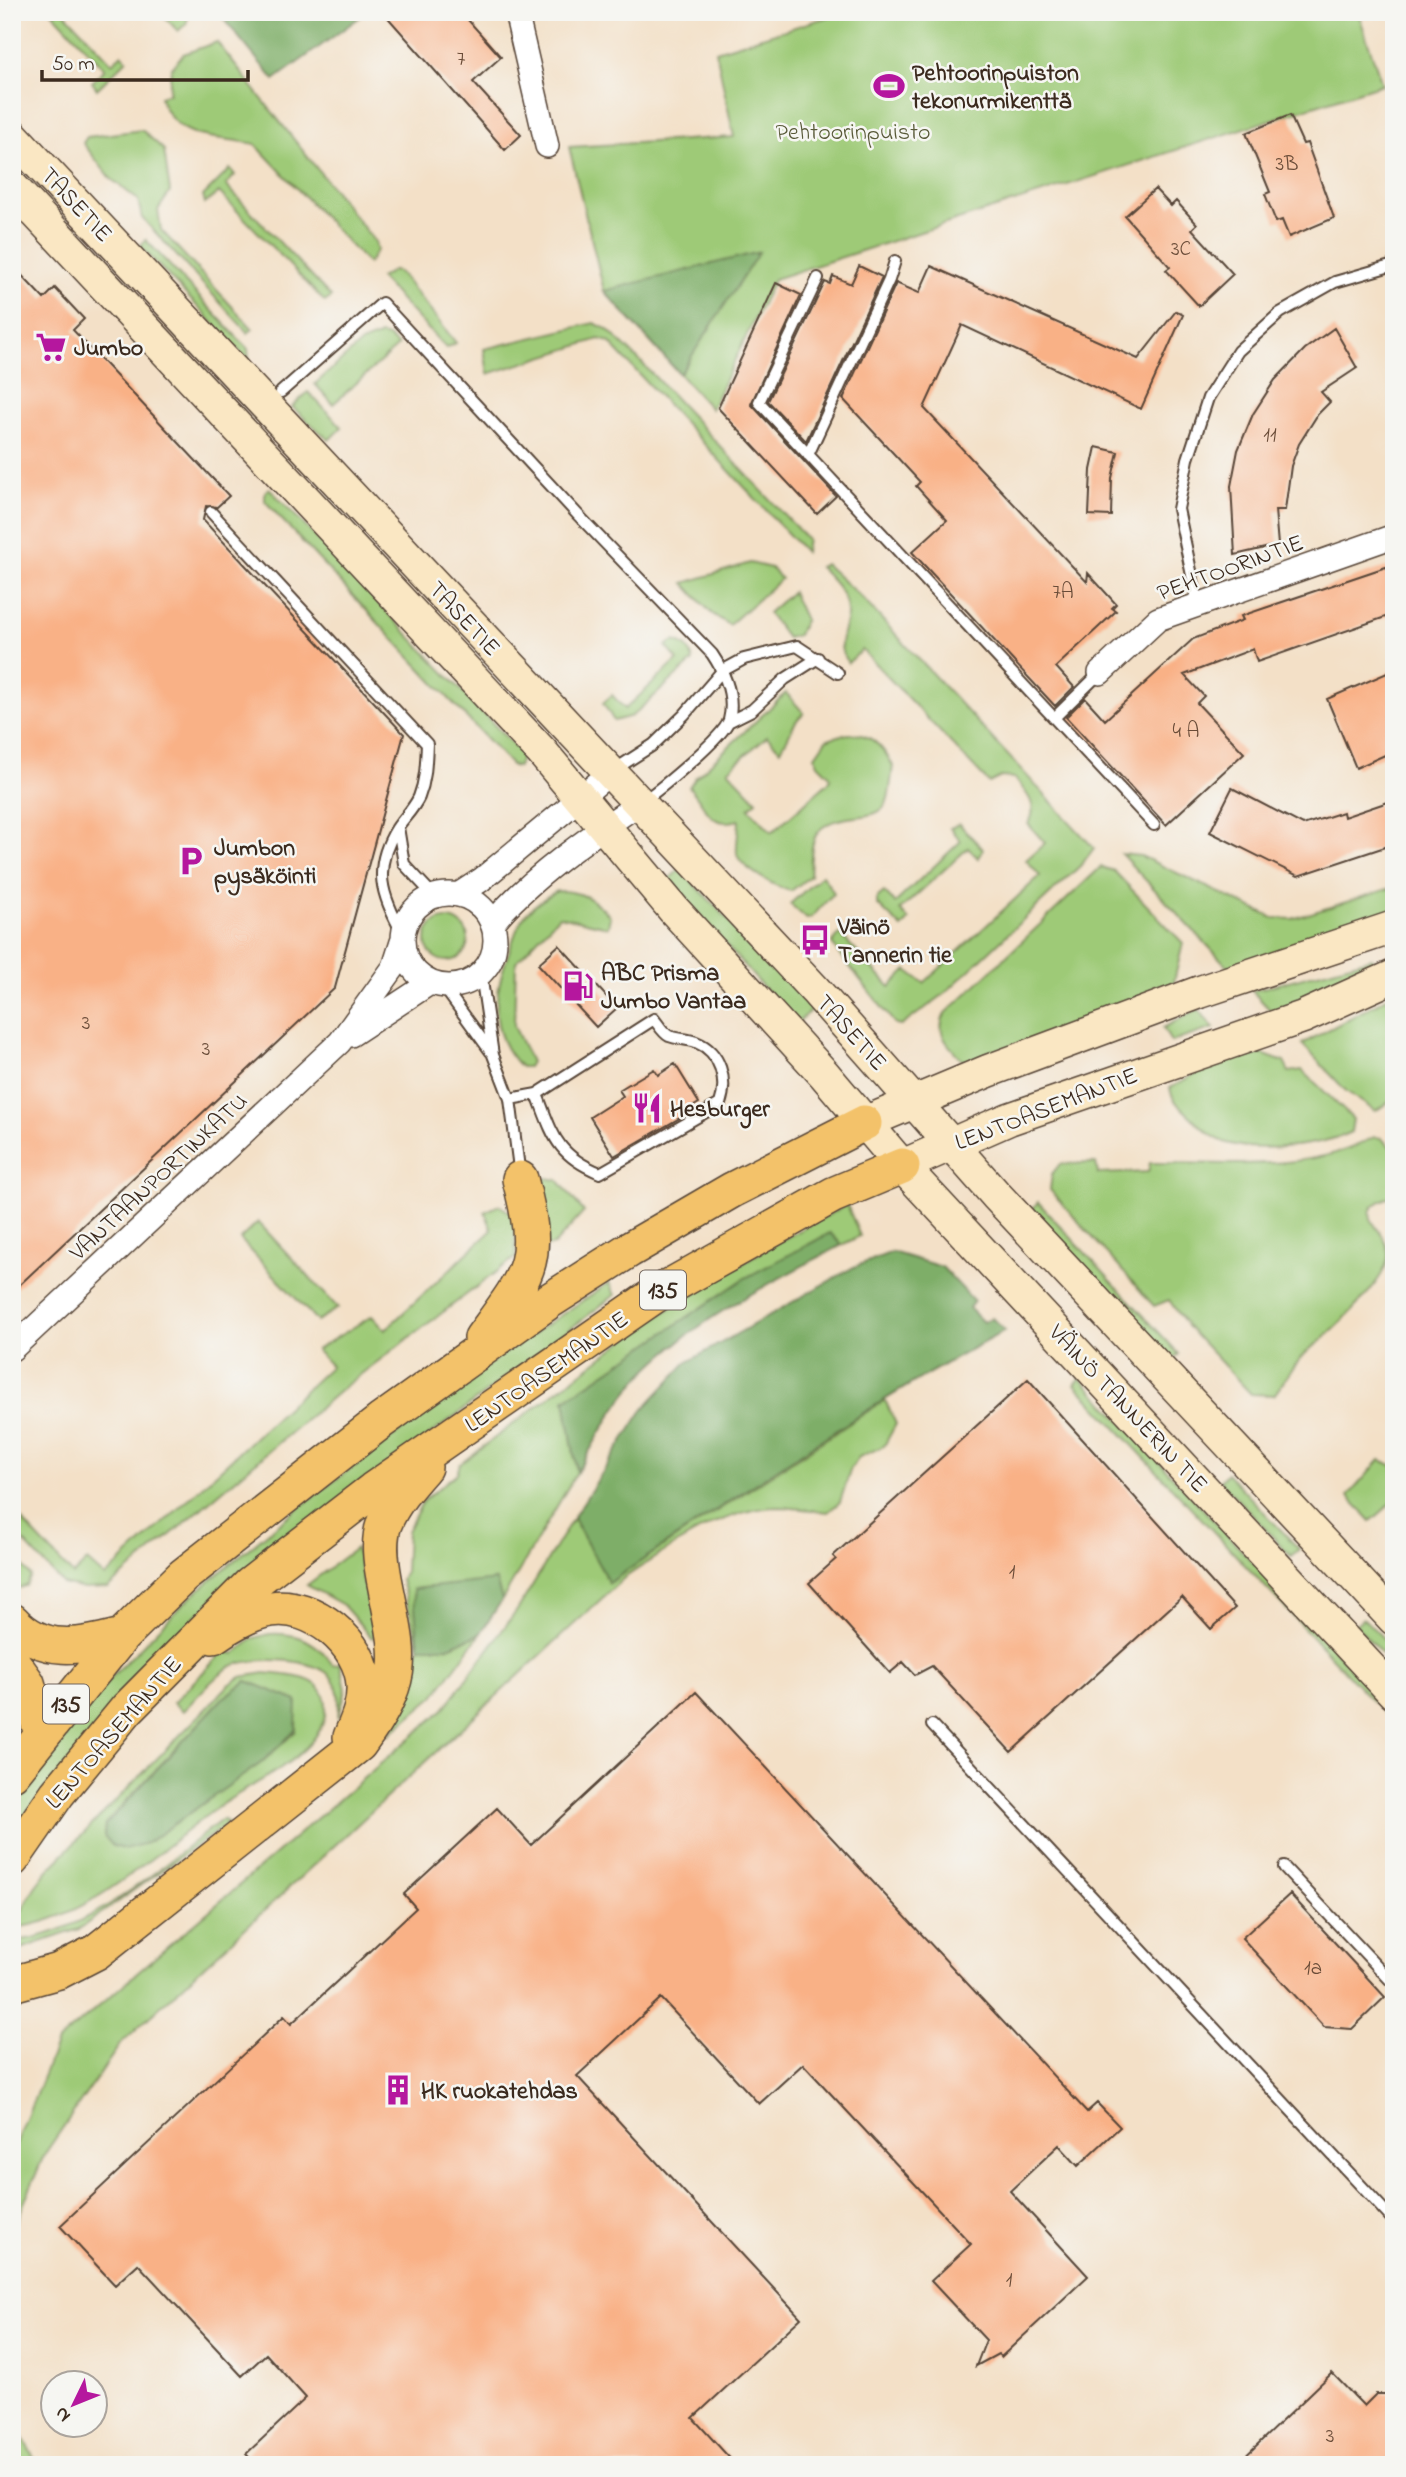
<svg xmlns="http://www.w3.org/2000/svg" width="1406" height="2477" viewBox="0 0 1406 2477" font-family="'Indie Flower',sans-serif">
  <rect width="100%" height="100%" fill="#f6f6f2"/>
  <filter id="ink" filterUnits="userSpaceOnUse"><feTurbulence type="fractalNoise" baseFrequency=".0143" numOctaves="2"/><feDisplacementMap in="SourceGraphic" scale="14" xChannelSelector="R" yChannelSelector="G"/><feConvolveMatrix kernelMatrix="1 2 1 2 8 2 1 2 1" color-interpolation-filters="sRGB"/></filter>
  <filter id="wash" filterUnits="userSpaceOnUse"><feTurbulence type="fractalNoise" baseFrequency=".00686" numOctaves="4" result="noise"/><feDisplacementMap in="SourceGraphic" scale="28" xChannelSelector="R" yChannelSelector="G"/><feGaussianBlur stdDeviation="1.57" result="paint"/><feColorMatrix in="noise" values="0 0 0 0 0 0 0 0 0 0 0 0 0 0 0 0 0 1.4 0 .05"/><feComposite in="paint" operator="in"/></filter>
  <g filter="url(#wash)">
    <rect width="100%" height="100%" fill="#f3e0c7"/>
    <path fill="#9eca77" stroke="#6c7a4a" stroke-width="2" fill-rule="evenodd" d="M 52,12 L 64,12 L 112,63 L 122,54 L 127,60 L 97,89 L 92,82 L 105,69 Z
      M 160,12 L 190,12 L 186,24 L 178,31 Z
      M 844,12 L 1358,12 L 1382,84 L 774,279 L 711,409 L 604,291 L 569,147 L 734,137 L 716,51 Z
      M 217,42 L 375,242 L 377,250 L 368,264 L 255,144 C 216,135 176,144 160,97 L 169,93 L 171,69 L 183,54 Z
      M 142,130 L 164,150 L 170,192 L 158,210 L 161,230 L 253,329 L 248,333 L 142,218 L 138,200 L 110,178 L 83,143 L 87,137 Z
      M 230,169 L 235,175 L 226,185 L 331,297 L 325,302 L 219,192 L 205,204 L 203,196 Z
      M 146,240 L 248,349 L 249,361 L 140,246 Z
      M 394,270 L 401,274 L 456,343 L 446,348 L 380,278 Z
      M 594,323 L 607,329 L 641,362 L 807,539 L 805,552 L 609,342 L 599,339 L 488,374 L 484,349 Z
      M 381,335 L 388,337 L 398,346 L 333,404 L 315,384 L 361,343 Z
      M 308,392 L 342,427 L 329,440 L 292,407 Z
      M 269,488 L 522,754 L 518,767 L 512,766 L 295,534 L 265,501 L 265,492 Z
      M 750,563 L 771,568 L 781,579 L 729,625 L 711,613 L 684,583 Z
      M 825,564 L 862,598 L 1094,848 L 1081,865 L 943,995 L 901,1026 L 896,1025 L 832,944 L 840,934 L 890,987 L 907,970 L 924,983 L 1040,876 L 1026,860 L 1045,843 L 1028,824 C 1040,806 1026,792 1014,778 L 1001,777 L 989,783 L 862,650 L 848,663 C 834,644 845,634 847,615 C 848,594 832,580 819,567 Z
      M 792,592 L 805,620 L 798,635 L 787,638 L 768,613 Z
      M 674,641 C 685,644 691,649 693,661 L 632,716 L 614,721 L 603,703 L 612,695 L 625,709 L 678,660 L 666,646 Z
      M 786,693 L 804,713 C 790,724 791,737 780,750 L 767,736 L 728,770 L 757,801 L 749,808 L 772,832 L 829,782 L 831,777 L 818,764 L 815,756 L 826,740 C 859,727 877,735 893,766 C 891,777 891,793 886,804 C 876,825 829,808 815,837 C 810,847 811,865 810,876 L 791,891 C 778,888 740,868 737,854 C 736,843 739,831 739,820 C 707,829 707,805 689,787 L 695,778 Z
      M 959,824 L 983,849 L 978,858 L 968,848 L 900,910 L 909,920 L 902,928 L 877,904 L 877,898 L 884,892 L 895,903 L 961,841 L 950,828 Z
      M 1121,854 L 1141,856 L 1273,918 L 1292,919 L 1394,887 L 1394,914 L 1228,967 Z
      M 1101,867 L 1114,871 L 1183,943 L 1173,986 L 967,1065 C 953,1049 933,1036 945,1014 Z
      M 680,869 L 813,1009 L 796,1024 L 668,880 Z
      M 822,875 L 834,893 L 812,917 L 807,919 L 790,904 Z
      M 557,891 C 582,891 593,898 610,916 L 608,927 L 559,916 L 516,962 L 514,1026 L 531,1062 L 528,1067 L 521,1067 C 487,1033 494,993 509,952 C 514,939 517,924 527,913 C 535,904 546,897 557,891 Z
      M426 940a21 21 0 1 1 42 0a21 21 0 1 1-42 0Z
      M 1372,958 L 1381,967 L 1320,996 L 1272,1012 L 1252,991 Z
      M 1394,994 L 1394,1099 L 1375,1111 L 1346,1091 L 1302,1044 Z
      M 1198,1009 L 1214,1028 L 1171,1042 L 1163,1028 Z
      M 1262,1054 L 1284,1062 L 1289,1072 L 1302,1070 L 1353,1119 L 1351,1132 C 1321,1146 1259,1153 1227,1143 C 1212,1139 1199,1124 1188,1114 C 1179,1105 1172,1101 1170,1088 L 1215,1063 Z
      M 1374,1137 L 1381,1138 L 1394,1150 L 1394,1195 C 1338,1216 1400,1229 1386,1265 C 1378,1287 1344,1319 1327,1335 C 1320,1343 1310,1348 1303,1356 C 1292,1368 1284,1382 1274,1395 L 1251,1394 L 1187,1326 L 1169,1300 L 1154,1306 L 1050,1190 L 1052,1174 L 1060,1164 L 1096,1163 L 1098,1174 L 1148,1172 L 1150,1163 C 1222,1162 1309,1174 1374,1137 Z
      M 546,1178 L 558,1180 L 584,1212 L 554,1245 L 543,1247 L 534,1190 Z
      M 1038,1202 L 1179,1354 L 1172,1360 L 1031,1210 Z
      M 499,1205 L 514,1215 L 516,1257 L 344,1387 L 108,1588 L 84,1589 L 63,1584 L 12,1529 L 12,1510 L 73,1575 L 87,1561 L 105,1577 L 331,1366 L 316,1350 L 372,1316 L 385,1330 L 492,1230 L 485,1212 Z
      M 847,1205 L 860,1236 L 842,1245 L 830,1233 L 565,1399 L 577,1472 L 502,1600 L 495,1580 L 448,1647 L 480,1634 L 434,1696 L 388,1735 L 409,1702 L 419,1647 L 401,1580 L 405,1572 L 407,1531 L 423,1501 L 457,1473 L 460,1464 L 651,1320 L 774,1244 Z
      M 258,1222 L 338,1308 L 317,1321 L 240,1239 Z
      M 609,1283 L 615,1295 L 325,1514 L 12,1834 L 12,1801 L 37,1765 L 88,1701 L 190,1597 L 293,1512 L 497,1358 Z
      M 1081,1378 L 1394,1714 L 1394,1724 L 1075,1384 Z
      M 885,1400 L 896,1424 L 884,1446 L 859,1457 L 851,1468 L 840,1502 L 828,1512 C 812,1510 796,1508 780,1507 C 725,1507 668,1549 624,1578 L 121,2043 L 44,2155 L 12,2232 L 12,2154 L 57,2042 L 444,1709 L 518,1609 L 573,1518 L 609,1582 Z
      M 1380,1460 L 1394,1466 L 1394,1501 L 1371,1521 L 1348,1496 Z
      M 1227,1473 L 1299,1549 L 1291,1556 L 1220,1481 Z
      M 356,1548 L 375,1637 L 372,1638 L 343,1605 L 307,1585 Z
      M 12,1554 L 31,1576 L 26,1586 L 12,1590 Z
      M 1363,1618 L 1394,1649 L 1394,1666 L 1355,1625 Z
      M 269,1634 C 296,1632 318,1641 333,1665 L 340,1663 L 346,1689 L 338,1720 C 339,1705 341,1691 332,1678 C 317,1657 251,1656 230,1667 C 212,1678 197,1697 183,1711 L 173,1703 L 225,1650 L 234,1654 L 254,1638 Z
      M 265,1673 C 289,1676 326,1674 326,1707 C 326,1753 252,1783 221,1805 C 158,1849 91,1921 12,1928 L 35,1887 L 48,1870 L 229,1685 L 241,1677 ZM 247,1681 L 296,1701 L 296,1731 L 261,1763 L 174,1822 L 104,1836 L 105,1824 L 222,1699 Z
      M 223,1819 L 228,1823 L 79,1929 L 12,1952 L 12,1941 C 89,1936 163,1864 223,1819 Z
      M 12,2407 L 20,2434 L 39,2465 L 20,2465 L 12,2447 Z"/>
    <path fill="#7eae68" stroke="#5c6c43" stroke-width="2" d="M 218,12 L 367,12 L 274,80 Z
      M 759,252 L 680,374 L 604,291 Z
      M 830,1233 L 842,1245 C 773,1282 702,1315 646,1371 C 617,1399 598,1438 577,1472 L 565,1400 L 745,1278 Z
      M 892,1252 L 942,1267 L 974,1301 L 969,1308 L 983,1322 L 992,1318 L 1005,1331 C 866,1404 739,1495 609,1583 L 573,1518 L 645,1407 L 686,1363 L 854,1267 Z
      M 496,1580 L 502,1600 L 480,1634 L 448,1647 L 419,1647 L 413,1589 Z
      M 247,1681 L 297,1701 L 296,1730 L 261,1763 L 147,1843 L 124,1849 L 113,1846 L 104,1836 L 105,1825 L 222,1699 Z"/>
    <g id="blocks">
      <path fill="#f9b186" d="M 383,12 L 461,12 L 501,57 L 473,82 L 521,135 L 505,150 Z
        M 1290,115 L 1303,144 L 1307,143 L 1334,218 L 1289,237 L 1282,220 L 1276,222 L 1265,194 L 1270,192 L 1246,133 Z
        M 1155,189 L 1171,206 L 1176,201 L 1197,224 L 1192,229 L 1233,274 L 1199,306 L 1166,270 L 1170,267 L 1125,216 Z
        M 12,265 L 44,299 L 55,288 L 84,319 L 73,330 L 229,496 L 217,507 L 206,506 L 203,520 L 404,734 L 335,988 L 12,1292 Z
        M 859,266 L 882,277 L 806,441 L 768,401 L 825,282 L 830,284 L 833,276 L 851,284 Z
        M 931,266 L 1138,359 L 1176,311 L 1183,315 L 1141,409 L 962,325 L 924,408 L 1087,582 L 1088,573 L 1116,604 L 1112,608 L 1116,611 L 1056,667 L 1074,687 L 1055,706 L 912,552 L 947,520 L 916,486 L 920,482 L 843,399 L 896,283 L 919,293 Z
        M 776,283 L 801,295 L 751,404 L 836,496 L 817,514 L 718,408 Z
        M 1334,328 L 1357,368 L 1321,392 L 1330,402 L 1318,414 L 1299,444 L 1291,466 L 1285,510 L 1275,510 L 1278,545 L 1235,555 L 1231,486 L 1238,450 L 1253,414 L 1275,380 L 1305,349 Z
        M 1096,447 L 1118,452 L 1112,478 L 1111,516 L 1089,515 L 1091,470 Z
        M 1386,567 L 1394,575 L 1394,614 L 1257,662 L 1253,649 L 1184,675 L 1204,696 L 1197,703 L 1244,753 L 1166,825 L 1066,717 L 1085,698 L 1105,720 L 1193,639 L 1243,620 L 1241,616 Z
        M 1394,670 L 1394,751 L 1356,768 L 1327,699 Z
        M 1232,788 L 1303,825 L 1343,812 L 1344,817 L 1394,800 L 1394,844 L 1298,876 L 1210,832 Z
        M 559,945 L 617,1008 L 596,1027 L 538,964 Z
        M 675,1064 L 699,1103 L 681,1114 L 683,1116 L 614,1156 L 590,1117 L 623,1096 L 619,1090 L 654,1069 L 658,1075 Z
        M 1028,1379 L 1235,1608 L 1211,1629 L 1182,1597 L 1011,1752 L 932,1666 L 915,1675 L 903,1662 L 890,1673 L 809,1583 L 836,1559 L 833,1556 Z
        M 696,1692 L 1087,2112 L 1097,2103 L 1120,2127 L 1078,2166 L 1059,2145 L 1010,2191 L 1088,2276 L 1001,2357 L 998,2354 L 976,2366 L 986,2340 L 931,2281 L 971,2244 L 803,2064 L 759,2104 L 661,1998 L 577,2076 L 801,2318 L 693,2418 L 736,2465 L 256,2465 L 246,2454 L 306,2398 L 266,2354 L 242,2376 L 138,2264 L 115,2285 L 60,2226 L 284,2016 L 291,2024 L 416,1908 L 404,1894 L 497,1808 L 531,1845 Z
        M 1290,1894 L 1385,1997 L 1352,2029 L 1324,2027 L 1242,1938 Z
        M 1332,2373 L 1364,2406 L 1376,2394 L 1394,2394 L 1394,2465 L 1236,2465 Z"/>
    </g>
  </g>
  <g filter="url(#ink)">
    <use href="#blocks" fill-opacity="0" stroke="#574537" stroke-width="2"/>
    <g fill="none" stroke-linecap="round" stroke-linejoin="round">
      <g stroke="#574537" stroke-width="14">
        <path id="service" d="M 818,278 L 759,402 L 1154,825
          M 281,392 L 382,303 L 578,515 L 712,654 C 724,672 735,697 729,720 C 724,737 660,789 643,801
          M 808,455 L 889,280 L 895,261
          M 211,512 L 427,744 C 426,763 426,779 419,797 C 414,808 404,818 397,828 C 372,868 381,895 403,934
          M 1198,604 L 1178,509 L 1188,459 L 1208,398 L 1238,351 L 1280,313 L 1335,282 L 1394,265
          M 1054,718 L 1100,673
          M 728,722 L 752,710 L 785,679 L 818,658
          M 614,770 L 653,745 L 684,715 L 722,671 L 744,659 L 797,646 L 838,673
          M 398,827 L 404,864 L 434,896
          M 481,974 L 493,1055 L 510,1099 L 520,1176
          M 443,986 L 491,1052
          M 510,1099 L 537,1094 L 654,1019 C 658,1024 663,1033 669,1036 C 677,1039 688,1039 696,1042 C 721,1052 728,1081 720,1104 L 600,1173 C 556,1155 553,1135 537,1094
          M 932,1725 L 1394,2221
          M 1284,1867 L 1394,1984"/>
      </g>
      <g stroke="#574537" stroke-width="26">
        <path id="minor" d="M 516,12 L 547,146
          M 1100,673 L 1158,619 L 1394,536
          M403 940a46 46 0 1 1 92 0a46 46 0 1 1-92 0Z
          M 458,895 L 481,880 L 610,773
          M 492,924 C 527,880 592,835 640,803
          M 351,1035 L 430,983
          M 12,1349 L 340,1042 L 394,967 L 402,942"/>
      </g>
      <g stroke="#574537" stroke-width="35">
        <path id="secondary" d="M 12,135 L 815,990 L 996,1195 L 1394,1619
          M 12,187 L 541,751 L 674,910 L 824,1074 L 902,1166 L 1394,1693
          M 864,1123 L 988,1071 L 1200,992 L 1394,927
          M 902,1166 L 1009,1119 L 1303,1017 L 1394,976"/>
      </g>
      <g stroke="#574537" stroke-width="38">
        <path id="primary" d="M 482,1338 C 530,1272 542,1263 520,1179
          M 12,1621 C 44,1656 81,1646 122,1636
          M 213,1636 C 229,1625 251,1612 271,1609 C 312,1602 363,1643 364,1686 C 365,1705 358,1720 351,1737
          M 12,1662 L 27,1683 L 42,1734
          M 12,1773 L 122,1636 L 183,1576 L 381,1421 L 549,1301 L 629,1250 L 732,1190 L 864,1123
          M 12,1859 L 57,1794 L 127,1709 L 250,1585 L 373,1490 L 658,1293 L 833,1195 L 902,1166
          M 12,1984 L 59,1971 L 96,1952 L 359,1744 C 410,1674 399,1658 384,1578 C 381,1561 378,1541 384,1524 C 392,1503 409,1484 424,1467"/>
      </g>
      <use href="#service" stroke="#fff" stroke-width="10"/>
      <use href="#minor" stroke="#fff" stroke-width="23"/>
      <use href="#secondary" stroke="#fae7c3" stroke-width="32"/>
      <use href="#primary" stroke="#f3c26a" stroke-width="35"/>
    </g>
  </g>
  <defs>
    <g id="stadium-bare" transform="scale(2.415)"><path d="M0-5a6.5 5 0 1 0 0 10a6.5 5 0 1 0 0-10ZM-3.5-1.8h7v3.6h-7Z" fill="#b5179e" stroke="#f6f6f2" stroke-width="2.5" paint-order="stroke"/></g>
    <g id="supermarket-bare" transform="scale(2.415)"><path d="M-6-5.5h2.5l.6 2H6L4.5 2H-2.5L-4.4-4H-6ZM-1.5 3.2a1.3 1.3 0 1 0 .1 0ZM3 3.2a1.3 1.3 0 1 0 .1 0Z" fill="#b5179e" stroke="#f6f6f2" stroke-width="2.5" paint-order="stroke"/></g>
    <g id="parking-bare" transform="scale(2.415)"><path d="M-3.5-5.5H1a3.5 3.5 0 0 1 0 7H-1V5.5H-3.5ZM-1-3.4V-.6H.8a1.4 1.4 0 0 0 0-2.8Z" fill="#b5179e" stroke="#f6f6f2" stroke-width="2.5" paint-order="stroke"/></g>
    <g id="bus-bare" transform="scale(2.415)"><path d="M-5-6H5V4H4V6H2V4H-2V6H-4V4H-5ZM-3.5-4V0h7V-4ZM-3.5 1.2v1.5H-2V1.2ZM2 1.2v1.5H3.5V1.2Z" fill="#b5179e" stroke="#f6f6f2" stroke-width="2.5" paint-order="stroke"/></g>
    <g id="fuel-bare" transform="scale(2.415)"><path d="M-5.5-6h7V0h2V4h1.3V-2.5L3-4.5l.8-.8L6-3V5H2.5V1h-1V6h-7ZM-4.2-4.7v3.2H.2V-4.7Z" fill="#b5179e" stroke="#f6f6f2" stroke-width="2.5" paint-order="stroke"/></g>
    <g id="restaurant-bare" transform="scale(2.415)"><path d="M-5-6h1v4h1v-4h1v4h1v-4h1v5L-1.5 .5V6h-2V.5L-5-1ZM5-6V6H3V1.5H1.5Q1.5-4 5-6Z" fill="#b5179e" stroke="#f6f6f2" stroke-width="2.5" paint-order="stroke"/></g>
    <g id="building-bare" transform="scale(2.415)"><path d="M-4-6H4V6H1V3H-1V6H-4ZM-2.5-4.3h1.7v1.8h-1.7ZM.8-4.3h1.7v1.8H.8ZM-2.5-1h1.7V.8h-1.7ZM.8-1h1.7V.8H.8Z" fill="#b5179e" stroke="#f6f6f2" stroke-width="2.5" paint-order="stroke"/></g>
  </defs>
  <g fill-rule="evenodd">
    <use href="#stadium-bare" x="889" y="86"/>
    <use href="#supermarket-bare" x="51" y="347"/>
    <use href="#parking-bare" x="191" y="861"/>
    <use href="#bus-bare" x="815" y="940"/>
    <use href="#fuel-bare" x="578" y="986"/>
    <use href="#restaurant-bare" x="647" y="1108"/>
    <use href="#building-bare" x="398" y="2090"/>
  </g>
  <g text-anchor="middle" stroke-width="5" stroke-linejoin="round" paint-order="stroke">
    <g font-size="21" fill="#6a4c38">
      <text x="461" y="65">7</text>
      <text x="1287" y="170">3B</text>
      <text x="1181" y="255">3C</text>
      <text x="1270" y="441">11</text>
      <text x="1063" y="598">7A</text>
      <text x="1186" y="737">4 A</text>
      <text x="86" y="1029">3</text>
      <text x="206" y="1055">3</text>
      <text x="1012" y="1578">1</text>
      <text x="1313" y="1974">1a</text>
      <text x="1009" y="2286">1</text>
      <text x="1330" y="2442">3</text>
    </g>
    <g fill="#f6f6f2" stroke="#73675e" stroke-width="2">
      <rect x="640" y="1270.5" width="46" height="39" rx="5"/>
      <rect x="43" y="1684.5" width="46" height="39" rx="5"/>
    </g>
    <g font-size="23" font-weight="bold" fill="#3b2a1e">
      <text x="663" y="1298">135</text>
      <text x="66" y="1712">135</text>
    </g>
    <g font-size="24" font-weight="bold" fill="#3b2a1e" stroke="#f6f6f2" text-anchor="start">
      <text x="912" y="80">Pehtoorinpuiston<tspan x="912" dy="28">tekonurmikenttä</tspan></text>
      <text x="74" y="355">Jumbo</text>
      <text x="214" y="855">Jumbon<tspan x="214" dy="28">pysäköinti</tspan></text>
      <text x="838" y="934">Väinö<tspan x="838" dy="28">Tannerin tie</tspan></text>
      <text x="601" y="980">ABC Prisma<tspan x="601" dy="28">Jumbo Vantaa</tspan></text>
      <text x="670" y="1116">Hesburger</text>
      <text x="421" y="2098">HK ruokatehdas</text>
    </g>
    <g font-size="24" fill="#595a39" stroke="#f6f6f2">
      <text x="853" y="139">Pehtoorinpuisto</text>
    </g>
    <g font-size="24" fill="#3b2a1e" stroke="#f6f6f2">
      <text transform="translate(77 204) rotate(47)" y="8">TASETIE</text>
      <text transform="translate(1230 567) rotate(-20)" y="8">PEHTOORINTIE</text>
      <text transform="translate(465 618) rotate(47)" y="8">TASETIE</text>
      <text transform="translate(852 1032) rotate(48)" y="8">TASETIE</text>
      <text transform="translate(1046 1108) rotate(-21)" y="8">LENTOASEMANTIE</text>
      <text transform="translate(158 1176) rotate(-43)" y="8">VANTAANPORTINKATU</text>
      <text transform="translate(546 1371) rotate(-35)" y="8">LENTOASEMANTIE</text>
      <text transform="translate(1129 1408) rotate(47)" y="8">VÄINÖ TANNERIN TIE</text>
      <text transform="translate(113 1732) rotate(-49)" y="8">LENTOASEMANTIE</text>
    </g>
  </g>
  <rect width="1406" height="2477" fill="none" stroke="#f6f6f2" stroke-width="42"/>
  <g transform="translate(74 2404) rotate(227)"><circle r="33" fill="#f6f6f2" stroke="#aba49d" stroke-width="2"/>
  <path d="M0-5L12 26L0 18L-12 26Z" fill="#b5179e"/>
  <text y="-10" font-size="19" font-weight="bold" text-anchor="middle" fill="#3b2a1e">N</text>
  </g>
  <path d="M42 70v10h206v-10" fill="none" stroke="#3b2a1e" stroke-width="3.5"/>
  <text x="52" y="70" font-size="21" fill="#3b2a1e" stroke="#f6f6f2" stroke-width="5" paint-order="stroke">50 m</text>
</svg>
